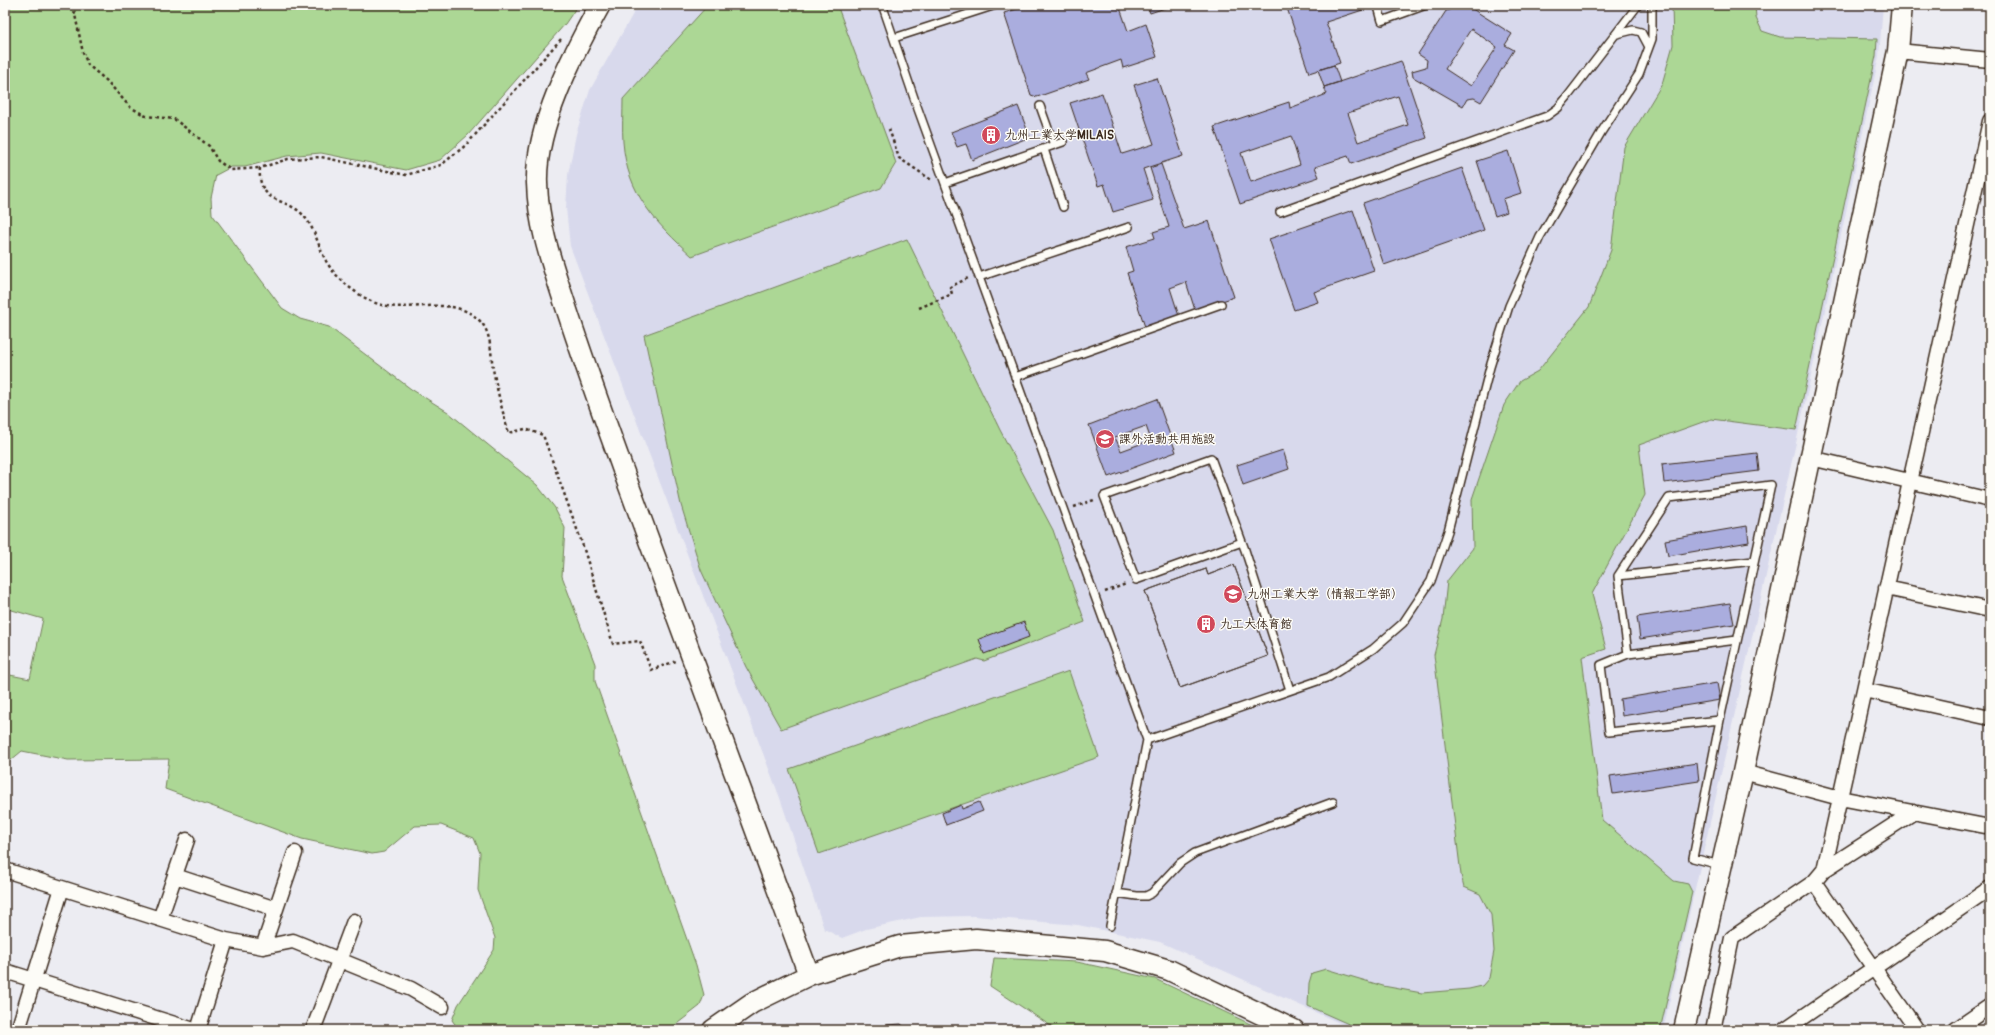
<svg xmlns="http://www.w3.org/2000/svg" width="1995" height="1035" viewBox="0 0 1995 1035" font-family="Pangolin,'Klee One',sans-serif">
  <rect width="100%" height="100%" fill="#ececf2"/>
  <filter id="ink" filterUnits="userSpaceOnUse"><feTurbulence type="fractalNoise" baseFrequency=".025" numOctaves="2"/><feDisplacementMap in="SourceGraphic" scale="8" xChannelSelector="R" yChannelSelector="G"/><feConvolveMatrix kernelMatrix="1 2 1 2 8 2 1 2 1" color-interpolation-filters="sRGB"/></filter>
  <g filter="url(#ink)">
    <path fill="#d8d9ec" d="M 638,5 L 1883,5 L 1879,56 L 1808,390 L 1663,1030 L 1355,1030 L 1160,942 L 1078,925 L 974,916 L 921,917 L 866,929 L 842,938 L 824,929 L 780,798 L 570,246 L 566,208 L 568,175 L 576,134 L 590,90 Z"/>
    <path fill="#acd795" stroke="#74805a" d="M 5,5 L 578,5 L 565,24 L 468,135 L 440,160 L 406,170 L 321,153 L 287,156 L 245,167 L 231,167 L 216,175 L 211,198 L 212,214 L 282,308 L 300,319 L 329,327 L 411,389 L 448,412 L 537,485 L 555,508 L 565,528 L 562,576 L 595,664 L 595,681 L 696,965 L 704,995 L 700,1006 L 669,1030 L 459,1030 L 452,1020 L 458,1005 L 494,950 L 495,938 L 478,890 L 480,853 L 474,838 L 441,825 L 415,826 L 384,852 L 372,854 L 302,839 L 165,789 L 169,759 L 68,760 L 22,751 L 5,765 L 5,674 L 30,679 L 43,619 L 5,608 Z
      M 708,5 L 837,5 L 896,163 L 881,188 L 692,256 C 656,223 627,194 623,142 C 622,128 623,113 623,99 Z
      M 1672,5 L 1755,5 L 1756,18 L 1762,31 L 1780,37 L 1877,39 L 1876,56 L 1796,430 L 1711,419 L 1639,445 L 1645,495 L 1592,594 L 1606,649 L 1582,657 L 1602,820 L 1674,881 L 1688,884 L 1692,892 L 1660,1030 L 1362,1030 L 1308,1006 L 1309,983 L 1312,973 L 1326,969 L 1383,986 L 1422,993 L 1469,989 L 1482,986 L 1489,978 L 1494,951 L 1491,915 L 1480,894 L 1464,887 L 1461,875 L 1434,655 L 1443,619 L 1447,581 L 1473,548 L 1472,499 L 1504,405 L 1520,381 L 1538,371 L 1589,307 L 1611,250 L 1624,147 L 1662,84 L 1673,45 Z
      M 907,239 L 1000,430 L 1053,530 L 1085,622 L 984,661 L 977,659 L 781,729 L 746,667 L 701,570 L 681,505 L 644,335 Z
      M 1069,671 L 1099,757 L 819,854 L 789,769 Z
      M 994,958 L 1077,962 L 1155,979 L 1263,1030 L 1057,1030 L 990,986 Z"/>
    <path fill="#aaadde" stroke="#3b2a1e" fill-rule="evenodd" d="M 1030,5 L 1070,5 L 1071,7 L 1076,5 L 1119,5 L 1128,31 L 1146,24 L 1157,57 L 1123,68 L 1121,60 L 1086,73 L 1089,79 L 1037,97 L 1031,95 L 1004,13 Z
      M 1147,5 L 1174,5 L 1150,13 Z
      M 1286,5 L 1378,5 L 1326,22 L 1340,63 L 1309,73 Z
      M 1463,5 L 1466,5 L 1512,34 L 1505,45 L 1514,50 L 1481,102 L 1474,98 L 1467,99 L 1463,106 L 1413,77 L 1412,71 L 1426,67 L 1427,60 L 1418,54 L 1446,11 ZM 1471,29 L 1497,47 L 1471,86 L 1445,69 Z
      M 1401,61 L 1427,138 L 1351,164 L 1348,156 L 1315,167 L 1319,177 L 1240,204 L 1214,127 L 1289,102 L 1290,108 L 1327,94 L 1324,87 ZM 1398,96 L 1408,125 L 1358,142 L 1348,113 ZM 1291,136 L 1300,165 L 1251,182 L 1241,153 Z
      M 1334,65 L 1340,82 L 1324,87 L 1318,70 Z
      M 1157,78 L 1183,156 L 1143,169 L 1153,200 L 1113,212 L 1104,184 L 1098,186 L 1070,103 L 1102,93 L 1122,154 L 1154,144 L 1134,85 Z
      M 1018,106 L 1030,137 L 972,160 L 966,144 L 957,147 L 951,132 Z
      M 1508,151 L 1521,193 L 1503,199 L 1507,212 L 1495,216 L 1477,161 Z
      M 1161,164 L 1184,229 L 1209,221 L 1234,297 L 1195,310 L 1186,282 L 1170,288 L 1179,316 L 1145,327 L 1127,273 L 1133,271 L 1126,247 L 1155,238 L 1153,232 L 1169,227 L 1150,168 Z
      M 1462,168 L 1484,230 L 1384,265 L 1363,203 Z
      M 1353,210 L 1374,271 L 1314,292 L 1318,302 L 1294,310 L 1269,239 Z
      M 1157,399 L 1176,452 L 1108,477 L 1089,425 ZM 1146,426 L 1151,440 L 1121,451 L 1115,437 Z
      M 1283,450 L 1289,469 L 1243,485 L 1237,465 Z
      M 1757,453 L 1759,471 L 1664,483 L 1662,464 Z
      M 1747,526 L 1749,542 L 1668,556 L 1665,540 Z
      M 1234,565 L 1268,656 L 1180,688 L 1145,591 L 1206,569 L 1208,575 Z
      M 1234,565 L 1268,656 L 1180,688 L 1145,591 L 1206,569 L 1208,575 Z
      M 1730,603 L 1734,624 L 1640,639 L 1637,617 Z
      M 1024,622 L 1029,637 L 984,654 L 979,639 Z
      M 1717,683 L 1720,700 L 1622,716 L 1620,699 Z
      M 1697,763 L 1699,781 L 1613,794 L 1610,776 Z
      M 979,802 L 983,811 L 946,825 L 942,813 L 961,805 L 962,809 Z
      M 901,1024 L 908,1030 L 881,1030 L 887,1025 Z"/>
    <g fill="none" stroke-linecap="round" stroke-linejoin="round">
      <g stroke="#3b2a1e" stroke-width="10">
        <path id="lane" d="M 884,5 L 884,10 L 914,98 L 1147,740 L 1110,926
          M 1379,10 L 1382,21 L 1426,5
          M 1617,34 L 1633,30 L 1641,32 L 1649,47
          M 894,38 L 996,5
          M 1040,106 L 1054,145
          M 1044,149 L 1063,207
          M 945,183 L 1063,142
          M 1280,212 L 1547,116 L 1558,108 L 1568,96 L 1638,5
          M 979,277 L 1129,227
          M 1015,377 L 1221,304
          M 1242,542 L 1136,580 L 1104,496 L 1211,458 L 1245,550 L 1290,690
          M 1618,576 L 1754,561
          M 1628,654 L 1737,640
          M 1720,720 L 1609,732 L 1601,665 L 1628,654 L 1618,576 L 1669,498 L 1771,485 L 1720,720 L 1693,858 L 1720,865
          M 1147,740 L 1329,677 L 1373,649 L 1403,623 L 1431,581 L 1448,531 L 1490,367 L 1509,306 L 1540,237 L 1602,131 L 1639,74 L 1652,39 L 1652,5
          M 1116,893 L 1137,896 L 1146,896 L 1152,893 L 1180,863 L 1195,853 L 1333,802"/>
      </g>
      <g stroke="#3b2a1e" stroke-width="17">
        <path id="street" d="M 1898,51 L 1990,60
          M 1811,458 L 1990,500
          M 1886,588 L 1990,610
          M 1864,690 L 1990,718
          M 1743,772 L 1840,798 L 1990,827
          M 5,870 L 226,940 L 198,1030
          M 1824,870 L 1914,812
          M 175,876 L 276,909
          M 1814,882 L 1917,1030
          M 160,919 L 187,840
          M 226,940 L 263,947 L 293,941 L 411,989 L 442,1007
          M 263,947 L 295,853
          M 5,971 L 194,1030
          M 18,1030 L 62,888
          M 313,1030 L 354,921
          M 1713,1030 L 1732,938 L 1814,882 L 1824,870 L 1990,121
          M 1784,1030 L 1990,888
          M 1955,1030 L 1990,1006"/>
      </g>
      <g stroke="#3b2a1e" stroke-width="23">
        <path id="secondary" d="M 600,5 C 573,54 535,127 537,183 C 538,225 552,264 565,304 C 583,360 603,415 623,470 C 685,638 747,806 809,975
          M 713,1030 L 752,1003 L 809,975 L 900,946 L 976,939 L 1105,951 L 1169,970 L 1294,1030
          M 1684,1030 L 1743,772 L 1898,51 L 1902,5"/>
      </g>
      <path stroke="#3b2a1e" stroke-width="2.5" stroke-dasharray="3 3" stroke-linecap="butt" d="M 73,5 L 83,53 L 88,65 L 107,81 L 130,107 L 146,116 L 174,119 L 209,146 L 218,161 L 231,170 L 260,168
        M 561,39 L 466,145 L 441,165 L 406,175 L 321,157 L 288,159 L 260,168 C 257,205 287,197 303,215 C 315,228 318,246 326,261 C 335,277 354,293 371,301 C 401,317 450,292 479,320 C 493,333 490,356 494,374 C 498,394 503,414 509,433 L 525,429 L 543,435 L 582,543 L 613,644 L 640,641 L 651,670 L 676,661
        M 889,129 L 899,158 L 933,181
        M 919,308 L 952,294 L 950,287 L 968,278
        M 1074,507 L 1094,500
        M 1105,592 L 1126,584"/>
      <use href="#lane" stroke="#fdfcf7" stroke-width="7"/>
      <use href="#street" stroke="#fdfcf7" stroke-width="14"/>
      <use href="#secondary" stroke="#fdfcf7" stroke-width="20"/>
    </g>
  </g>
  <defs>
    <g id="building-disc" transform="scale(1)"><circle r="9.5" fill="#d1495b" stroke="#fdfcf7"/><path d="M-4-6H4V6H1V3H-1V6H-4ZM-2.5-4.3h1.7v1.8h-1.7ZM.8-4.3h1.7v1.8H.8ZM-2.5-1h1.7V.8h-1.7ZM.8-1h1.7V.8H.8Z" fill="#fff"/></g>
    <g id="university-disc" transform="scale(1)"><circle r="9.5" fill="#d1495b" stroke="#fdfcf7"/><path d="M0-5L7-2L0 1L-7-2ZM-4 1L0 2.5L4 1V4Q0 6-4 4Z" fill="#fff"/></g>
  </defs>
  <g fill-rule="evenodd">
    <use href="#building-disc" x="991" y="135"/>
    <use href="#university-disc" x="1105" y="439"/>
    <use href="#university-disc" x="1233" y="594"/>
    <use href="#building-disc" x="1206" y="624"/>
  </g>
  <g text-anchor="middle" stroke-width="3" stroke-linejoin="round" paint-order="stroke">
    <g font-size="12" font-weight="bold" fill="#3b2a1e" stroke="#fdfcf7" text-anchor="start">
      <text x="1005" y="139">九州工業大学MILAIS</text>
      <text x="1119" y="443">課外活動共用施設</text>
      <text x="1247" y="598">九州工業大学（情報工学部）</text>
      <text x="1220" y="628">九工大体育館</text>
    </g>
  </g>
  <rect width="1995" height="1035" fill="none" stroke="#fdfcf7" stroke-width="20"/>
  <rect x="10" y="10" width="1975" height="1015" fill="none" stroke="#3b2a1e" stroke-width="1.5" filter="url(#ink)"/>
</svg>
